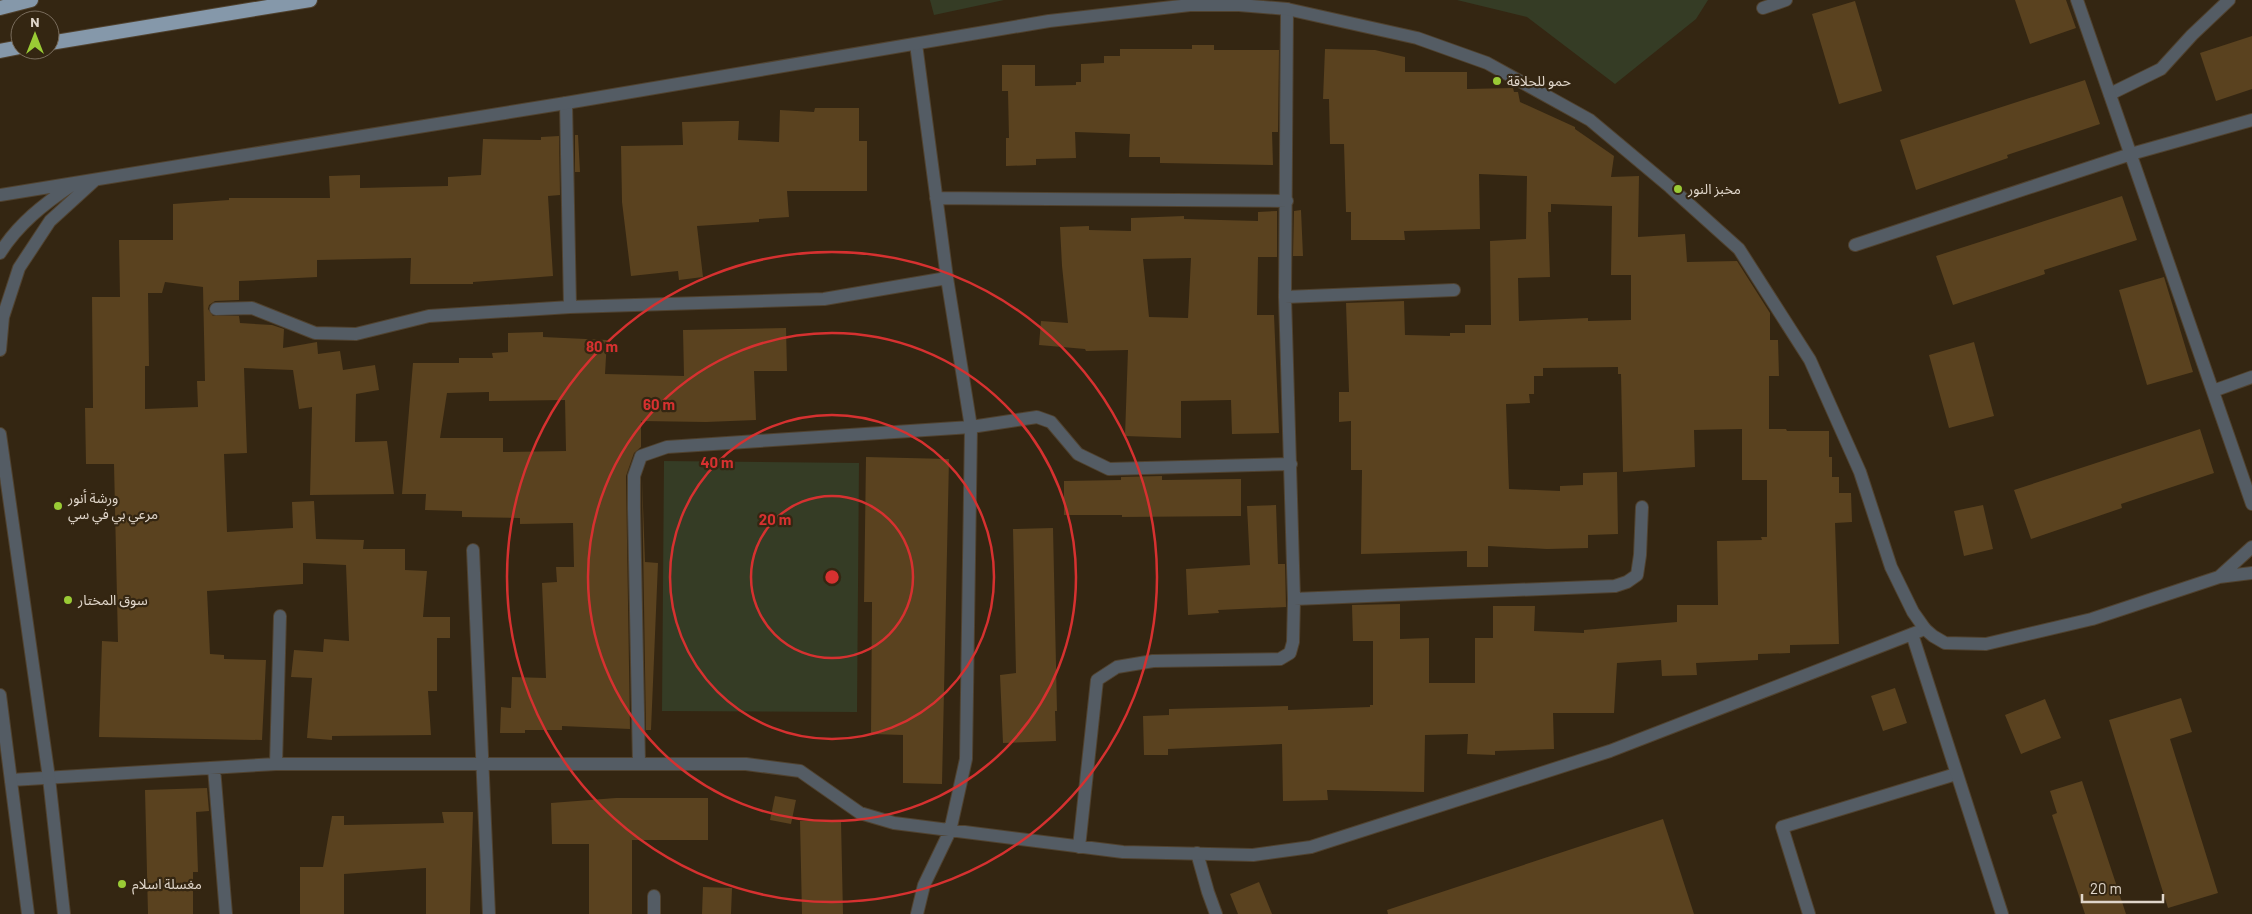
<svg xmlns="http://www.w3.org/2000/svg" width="2252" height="914" viewBox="0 0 2252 914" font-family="Barlow,'Noto Sans Arabic',sans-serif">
  <rect width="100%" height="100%" fill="#342612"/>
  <path fill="#353c25" d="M 930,0 L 1004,0 L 934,15 Z
    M 1457,0 L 1708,0 L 1696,19 L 1615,84 L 1527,17 Z
    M 664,461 L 859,463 L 857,712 L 662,711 Z"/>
  <path fill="#5a421f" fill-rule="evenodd" d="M 2015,0 L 2066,0 L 2076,28 L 2030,44 Z
    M 1855,1 L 1882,91 L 1839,104 L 1812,14 Z
    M 2252,36 L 2252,89 L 2216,101 L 2200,53 Z
    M 1192,45 L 1214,45 L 1214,50 L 1279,50 L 1278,132 L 1272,132 L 1273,165 L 1160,163 L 1160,157 L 1129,157 L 1130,134 L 1075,132 L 1076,158 L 1036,159 L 1036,165 L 1006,166 L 1006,138 L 1009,138 L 1008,91 L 1002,91 L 1002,65 L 1035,65 L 1035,86 L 1076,85 L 1076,82 L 1081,82 L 1081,64 L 1104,63 L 1104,56 L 1120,56 L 1120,49 L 1192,49 Z
    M 1325,49 L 1375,50 L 1405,57 L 1405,72 L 1467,72 L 1467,89 L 1513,88 L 1514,92 L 1518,92 L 1520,102 L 1575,127 L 1575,129 L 1614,156 L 1611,177 L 1639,176 L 1638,237 L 1685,234 L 1687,262 L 1737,261 L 1770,313 L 1770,340 L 1778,340 L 1779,376 L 1769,376 L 1769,429 L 1786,429 L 1787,431 L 1829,431 L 1829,457 L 1832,457 L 1832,477 L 1839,477 L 1839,493 L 1851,493 L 1852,522 L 1835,523 L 1839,644 L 1790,645 L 1790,653 L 1758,654 L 1758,660 L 1696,663 L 1697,675 L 1662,676 L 1661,660 L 1617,663 L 1614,713 L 1553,713 L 1554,749 L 1495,751 L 1495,755 L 1467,754 L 1468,734 L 1425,735 L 1424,792 L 1327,790 L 1328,800 L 1283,801 L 1282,744 L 1168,749 L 1168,755 L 1144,755 L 1143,716 L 1169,715 L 1169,709 L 1288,706 L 1288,710 L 1370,707 L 1370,705 L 1373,705 L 1373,641 L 1353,641 L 1352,605 L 1400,604 L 1400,639 L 1429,638 L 1429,683 L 1475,683 L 1475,638 L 1493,638 L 1493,606 L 1535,606 L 1534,631 L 1584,633 L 1584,630 L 1677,622 L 1677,605 L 1718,605 L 1717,541 L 1762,540 L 1761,537 L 1767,537 L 1767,480 L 1742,480 L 1742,429 L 1694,430 L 1695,467 L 1623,472 L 1621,374 L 1618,374 L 1618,367 L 1543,368 L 1543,376 L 1534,376 L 1534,394 L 1529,394 L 1530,403 L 1506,404 L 1509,489 L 1560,491 L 1560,486 L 1583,485 L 1583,473 L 1617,472 L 1618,534 L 1588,535 L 1588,548 L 1547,549 L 1488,546 L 1488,567 L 1467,567 L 1467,551 L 1361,554 L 1362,470 L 1351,470 L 1351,421 L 1339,422 L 1339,392 L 1349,392 L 1346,303 L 1404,301 L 1405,335 L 1450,336 L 1450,333 L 1465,333 L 1465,325 L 1491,325 L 1490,241 L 1526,239 L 1527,176 L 1479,174 L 1480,229 L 1404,231 L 1405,240 L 1351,240 L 1351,212 L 1346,212 L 1344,144 L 1330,144 L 1329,99 L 1323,99 ZM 1551,204 L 1612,206 L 1611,275 L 1631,275 L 1631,320 L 1588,321 L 1588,318 L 1519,321 L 1518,278 L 1550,277 L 1548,212 L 1551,212 Z
    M 2085,80 L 2100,124 L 2007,155 L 2008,158 L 1916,190 L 1900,140 Z
    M 815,108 L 859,108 L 859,141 L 867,141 L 867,191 L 787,191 L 789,217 L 759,219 L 759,222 L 697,226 L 703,277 L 679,280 L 678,271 L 631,276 L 622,202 L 621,146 L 683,145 L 682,122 L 728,121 L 739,121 L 738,140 L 779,142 L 780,110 L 814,112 Z
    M 575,135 L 578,135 L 580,172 L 575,172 Z
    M 559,136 L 560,195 L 548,196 L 553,276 L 473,282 L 473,284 L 410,284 L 411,258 L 317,260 L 317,277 L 239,281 L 239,300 L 215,301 L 209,305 L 208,309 L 213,316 L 239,316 L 240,323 L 272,325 L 284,329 L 283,348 L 317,342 L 318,354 L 340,351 L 343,370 L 375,365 L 379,390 L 356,394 L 355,442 L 387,441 L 394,494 L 310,495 L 312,407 L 299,409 L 293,370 L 244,368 L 247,453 L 224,454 L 227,532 L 293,528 L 292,502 L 314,501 L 316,539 L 364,540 L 363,549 L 405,549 L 405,570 L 427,571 L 423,617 L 450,617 L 450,638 L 437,638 L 437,691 L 428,691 L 431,735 L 332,736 L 332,740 L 307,738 L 312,678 L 291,677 L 294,650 L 323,652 L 324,639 L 349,641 L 346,565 L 303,563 L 303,584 L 207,591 L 210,654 L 224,655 L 224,659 L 266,660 L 262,740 L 99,737 L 102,641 L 118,642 L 114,464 L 86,464 L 85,408 L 93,408 L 92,297 L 120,297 L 119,240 L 173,240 L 173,204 L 229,200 L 229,198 L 330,198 L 329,176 L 360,175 L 360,188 L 448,186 L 448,177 L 481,175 L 483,139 L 541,140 L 541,137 ZM 165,282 L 203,287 L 205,381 L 197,381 L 198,407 L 145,409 L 145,366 L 149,366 L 148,293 L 162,293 Z
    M 2122,196 L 2137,240 L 2044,270 L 2045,274 L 1953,305 L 1936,256 Z
    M 1301,210 L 1303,256 L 1293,256 L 1294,211 Z
    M 1277,211 L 1277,257 L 1258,257 L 1257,315 L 1274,315 L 1279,433 L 1232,434 L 1231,400 L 1181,401 L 1181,438 L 1125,436 L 1128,350 L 1086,351 L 1085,349 L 1039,345 L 1041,321 L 1068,323 L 1062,266 L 1060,227 L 1089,226 L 1089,230 L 1131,231 L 1131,218 L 1184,216 L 1184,219 L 1258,221 L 1258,212 ZM 1191,258 L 1188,318 L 1149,317 L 1143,259 Z
    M 2164,277 L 2193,372 L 2147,385 L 2119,290 Z
    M 786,328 L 787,371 L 754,371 L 756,420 L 706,422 L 641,421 L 641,447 L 634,453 L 626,476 L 630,729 L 562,726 L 562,730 L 525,730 L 525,733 L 500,733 L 501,707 L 511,708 L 512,677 L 546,678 L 542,583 L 557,582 L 556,567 L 574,567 L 573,523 L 520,524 L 520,518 L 462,517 L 462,511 L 425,510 L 426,494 L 402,494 L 413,363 L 459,363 L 459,358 L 493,358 L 492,353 L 508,352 L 508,333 L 543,332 L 543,337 L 607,340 L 605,374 L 684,376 L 683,330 ZM 489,392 L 489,401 L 565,400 L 566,451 L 503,452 L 503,438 L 440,438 L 447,393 Z
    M 1974,342 L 1994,416 L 1949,428 L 1929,355 Z
    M 2200,429 L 2214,473 L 2121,504 L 2122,508 L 2031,539 L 2014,490 Z
    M 866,457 L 949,459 L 942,784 L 903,783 L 903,735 L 871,734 L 872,602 L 864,602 Z
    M 1162,476 L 1162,480 L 1241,479 L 1241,516 L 1122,517 L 1122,515 L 1064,515 L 1064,481 L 1121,480 L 1121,477 Z
    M 642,478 L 645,562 L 658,563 L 651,730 L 646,730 Z
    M 1276,505 L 1278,564 L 1285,564 L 1286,607 L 1218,610 L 1219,613 L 1188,615 L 1186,569 L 1250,565 L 1247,506 Z
    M 1983,505 L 1993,549 L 1964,556 L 1954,511 Z
    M 1053,528 L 1057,711 L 1055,711 L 1056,741 L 1003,743 L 1000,675 L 1016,673 L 1013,529 Z
    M 1895,688 L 1907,723 L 1883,731 L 1871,696 Z
    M 2181,698 L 2192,732 L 2170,739 L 2218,893 L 2168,908 L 2109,720 Z
    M 2045,699 L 2061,738 L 2021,754 L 2005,715 Z
    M 2082,781 L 2126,914 L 2085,914 L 2052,815 L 2057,813 L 2050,791 Z
    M 207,788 L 209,811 L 196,812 L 198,872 L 193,872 L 193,914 L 148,914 L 145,790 Z
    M 775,796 L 796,800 L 791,824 L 770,820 Z
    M 616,798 L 708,798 L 708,840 L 632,840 L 632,914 L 589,914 L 589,844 L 552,844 L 551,803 Z
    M 442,812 L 473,812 L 470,914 L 426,914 L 426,868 L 344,874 L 344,914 L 300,914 L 300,867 L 323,867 L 332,816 L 344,816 L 344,825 L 444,823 Z
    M 1663,819 L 1694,914 L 1388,914 L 1387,910 Z
    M 800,821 L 841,821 L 843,914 L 802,914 Z
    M 1259,882 L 1272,914 L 1238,914 L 1230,894 Z
    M 703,887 L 732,888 L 731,914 L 702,914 Z"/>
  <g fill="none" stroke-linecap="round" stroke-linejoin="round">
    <g stroke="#50422f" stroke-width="14">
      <path id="service" d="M 2110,94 L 2161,69 L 2192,35 L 2229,0
        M 1197,853 L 1208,892 L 1216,914
        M 654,896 L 654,914
        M 1809,914 L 1782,827 L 1956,774"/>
    </g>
    <g stroke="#50422f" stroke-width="14">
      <path id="minor" d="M 2077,0 L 2252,504
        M 1763,8 L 1786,0
        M 916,44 L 947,278 L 971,427 L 966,759 L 950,831 L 924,885 L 917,914
        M 566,103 L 570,307
        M 936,198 L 1287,201
        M 1855,245 L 2131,154 L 2252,120
        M 1285,297 L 1454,290
        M 216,309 L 252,308 L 315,333 L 356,334 L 429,316 L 570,307 L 824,299 L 947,278
        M 2213,391 L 2252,377
        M 473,550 L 489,914
        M 1294,599 L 1615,586 L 1627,582 L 1637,575 L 1640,555 L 1642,507
        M 1912,634 L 2002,914
        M 276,764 L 280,616
        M 639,764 L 634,509 L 634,476 L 641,456 L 667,447 L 971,427 L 1037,417 L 1051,422 L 1078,454 L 1109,469 L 1291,464
        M 214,768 L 226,914
        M 11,780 L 276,764 L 746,764 L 800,771 L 860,813 L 894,823 L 1123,852 L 1253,855 L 1311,847 L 1610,751 L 1925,629
        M 1079,847 L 1097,680 L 1117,667 L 1153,661 L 1280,659 L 1290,653 L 1293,642 L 1294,599 L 1285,297 L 1287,9"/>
    </g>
    <g stroke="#50422f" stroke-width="14">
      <path id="tertiary" d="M 0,195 L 566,103 L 1049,21 L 1190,5 L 1239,5 L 1287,9 L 1417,38 L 1487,63 L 1590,120 L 1670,187 L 1739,249 L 1810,360 L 1860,472 L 1891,567 L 1913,612 L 1925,629 L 1933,636 L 1945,643 L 1986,644 L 2092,619 L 2219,577 L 2252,573
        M 0,253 C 18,224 44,204 72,185
        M 0,350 L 3,317 L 19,268 L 50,221 L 95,180
        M 0,434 L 49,778 L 64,914
        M 2219,577 L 2252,547
        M 0,695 L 28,914"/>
    </g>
    <g stroke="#50422f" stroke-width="16">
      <path id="trunk" d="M 0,8 L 31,0
        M 50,43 L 310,0
        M 0,51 L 20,47"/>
    </g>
    <use href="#service" stroke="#545c64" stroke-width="12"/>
    <use href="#minor" stroke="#545c64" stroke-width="12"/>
    <use href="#tertiary" stroke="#545c64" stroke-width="12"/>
    <use href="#trunk" stroke="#8598aa" stroke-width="14"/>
  </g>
  <g fill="none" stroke="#d63130" stroke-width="2.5">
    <circle cx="832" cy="577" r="81"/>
    <circle cx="832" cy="577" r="162"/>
    <circle cx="832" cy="577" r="244"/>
    <circle cx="832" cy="577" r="325"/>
  </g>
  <g fill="#9acb35" stroke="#342612" stroke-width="2">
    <circle cx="1497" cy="81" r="5"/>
    <circle cx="1678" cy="189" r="5"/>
    <circle cx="58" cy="506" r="5"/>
    <circle cx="68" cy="600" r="5"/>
    <circle cx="122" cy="884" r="5"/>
  </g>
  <g text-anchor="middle" stroke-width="4.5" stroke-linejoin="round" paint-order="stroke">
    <g font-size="14" fill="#e0d6ca" stroke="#342612" text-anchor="start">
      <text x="1507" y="86">حمو للحلاقة</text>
      <text x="1688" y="194">مخبز النور</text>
      <text x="68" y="503">ورشة أنور<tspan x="68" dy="16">مرعي بي في سي</tspan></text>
      <text x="78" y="605">سوق المختار</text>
      <text x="132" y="889">مغسلة اسلام</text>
    </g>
  </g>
  <circle cx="832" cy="577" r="8" fill="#d63130" stroke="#342612" stroke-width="2.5"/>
  <g font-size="15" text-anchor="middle" font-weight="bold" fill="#d63130" stroke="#342612" stroke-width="4.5" stroke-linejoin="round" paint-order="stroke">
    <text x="602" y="352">80 m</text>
    <text x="659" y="410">60 m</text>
    <text x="717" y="468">40 m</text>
    <text x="775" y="525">20 m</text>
  </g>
  <g transform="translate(35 35)"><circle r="24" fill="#342612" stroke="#796c5c"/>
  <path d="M0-4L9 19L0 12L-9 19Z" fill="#9acb35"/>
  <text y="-8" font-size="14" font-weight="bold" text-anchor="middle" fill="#e0d6ca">N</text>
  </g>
  <path d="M2082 894v8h81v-8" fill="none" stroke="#e0d6ca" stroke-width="2.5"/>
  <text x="2090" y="894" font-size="15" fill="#e0d6ca" stroke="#342612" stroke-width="4" paint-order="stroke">20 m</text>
</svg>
